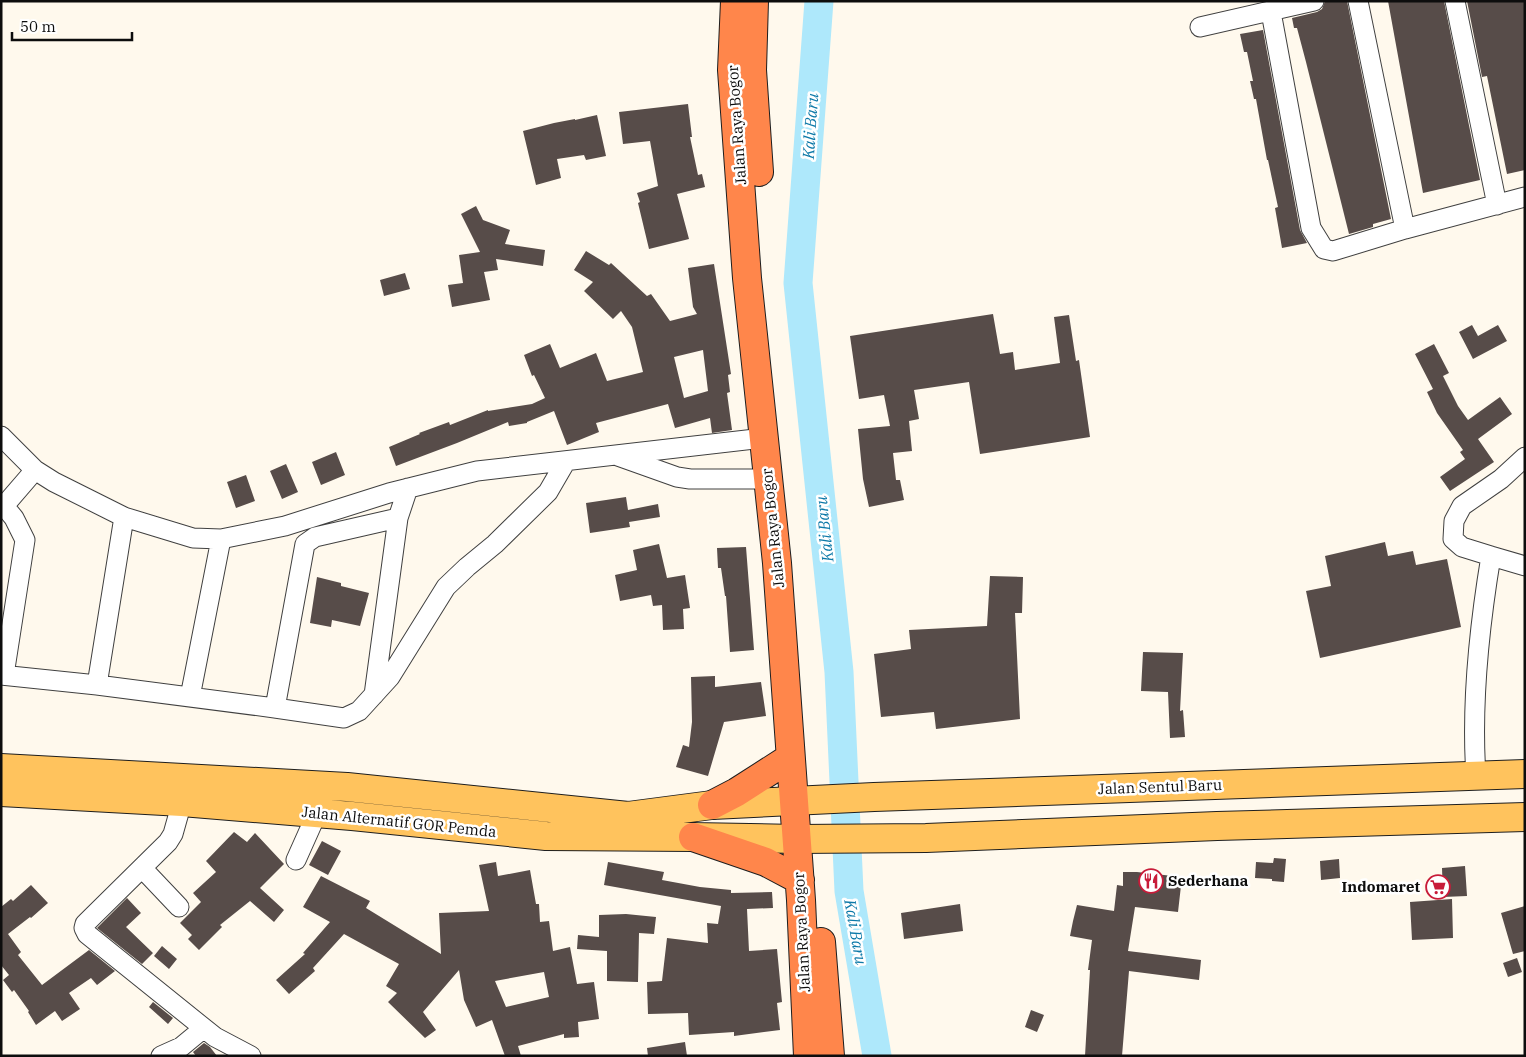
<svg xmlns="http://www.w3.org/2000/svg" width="1526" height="1057" viewBox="0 0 1526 1057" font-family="'IBM Plex Serif',serif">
  <rect width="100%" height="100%" fill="#fff9ed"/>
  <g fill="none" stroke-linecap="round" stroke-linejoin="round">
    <path stroke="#aee8fb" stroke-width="29" d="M 819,1 L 798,283 L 839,672 L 849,891 L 877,1056"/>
  </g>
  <path fill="#574c49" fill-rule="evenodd" d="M 1325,1 L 1347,1 L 1391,219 L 1373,224 L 1373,227 L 1349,234 L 1306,62 L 1297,28 L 1294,28 L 1292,18 L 1317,12 L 1322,9 Z
    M 1388,1 L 1444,1 L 1480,180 L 1423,193 Z
    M 1467,1 L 1525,1 L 1525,170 L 1507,174 L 1487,76 L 1482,77 Z
    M 1263,30 L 1300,230 L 1307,243 L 1282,248 L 1275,208 L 1278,207 L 1268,160 L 1267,160 L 1256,99 L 1254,99 L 1250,81 L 1253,81 L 1247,52 L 1244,52 L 1240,34 Z
    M 688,104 L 692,137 L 690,137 L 698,175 L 702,174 L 705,187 L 677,194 L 689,239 L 649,249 L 638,203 L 640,202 L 637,193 L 658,186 L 650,141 L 623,144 L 619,112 Z
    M 597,115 L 606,156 L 586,160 L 584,155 L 557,159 L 561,178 L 536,185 L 523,131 L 554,123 L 575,119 L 575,120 Z
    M 476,206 L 483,220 L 510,230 L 505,244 L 545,250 L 543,266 L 496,259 L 498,270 L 484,272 L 490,300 L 452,307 L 448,285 L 463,283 L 459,255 L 480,252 L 461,214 Z
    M 586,251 L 609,265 L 611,263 L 647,296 L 651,294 L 670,321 L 697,314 L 693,307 L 688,268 L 714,264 L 731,374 L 728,375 L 730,392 L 727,393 L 732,430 L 712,433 L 710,418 L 675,428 L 668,404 L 596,423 L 599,432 L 567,445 L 554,411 L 527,422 L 527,423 L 509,426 L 508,422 L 457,443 L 396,466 L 389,447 L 420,434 L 419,433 L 449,422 L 450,425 L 488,410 L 488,411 L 532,404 L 545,398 L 534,375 L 532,376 L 524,355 L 550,344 L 560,368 L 596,353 L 607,381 L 643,372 L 632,327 L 621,311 L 613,319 L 584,291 L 593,282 L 574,270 ZM 703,350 L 708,391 L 684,398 L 674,357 Z
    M 405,273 L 410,289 L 384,296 L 380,280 Z
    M 993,314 L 1000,354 L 1013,352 L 1015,370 L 1060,363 L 1054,317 L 1069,315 L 1076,361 L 1079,360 L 1090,437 L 980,454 L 969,382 L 914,390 L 919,419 L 909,421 L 912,451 L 893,453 L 896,480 L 900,480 L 904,500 L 869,507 L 863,479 L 858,429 L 890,426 L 884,395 L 859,399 L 850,336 Z
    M 1472,325 L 1478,336 L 1498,325 L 1507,341 L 1473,359 L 1459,332 Z
    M 1434,344 L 1449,373 L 1443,376 L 1458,406 L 1468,420 L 1500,397 L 1512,414 L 1478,439 L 1494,462 L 1450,491 L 1440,477 L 1465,459 L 1460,452 L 1463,450 L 1437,413 L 1427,392 L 1433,389 L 1415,354 Z
    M 336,452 L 345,475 L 321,485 L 312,462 Z
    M 286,464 L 298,492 L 282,499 L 270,471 Z
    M 246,475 L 255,501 L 236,508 L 227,482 Z
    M 626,497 L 628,510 L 658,504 L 660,517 L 629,522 L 630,527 L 590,533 L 586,503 Z
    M 1385,542 L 1388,556 L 1413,551 L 1416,565 L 1447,559 L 1461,627 L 1320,658 L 1306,591 L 1331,586 L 1325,556 Z
    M 659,544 L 667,578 L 685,575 L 690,608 L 683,609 L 684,629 L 663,630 L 662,605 L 653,606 L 651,595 L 620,601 L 615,575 L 637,570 L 633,550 Z
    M 746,547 L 754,650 L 730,652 L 726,596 L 725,596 L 721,568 L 718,568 L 717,548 Z
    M 990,576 L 1023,577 L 1022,613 L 1015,613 L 1020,719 L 936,729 L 934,712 L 881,717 L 874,654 L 911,649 L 909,630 L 987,626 Z
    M 317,577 L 341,583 L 341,586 L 369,593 L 360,626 L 332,620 L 331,627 L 310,623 Z
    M 1143,652 L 1183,653 L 1180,711 L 1183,710 L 1185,737 L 1170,738 L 1168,692 L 1141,691 Z
    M 715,676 L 715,687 L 761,682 L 766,716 L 724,722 L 708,776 L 676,767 L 683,745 L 689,747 L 692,722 L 691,677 Z
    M 234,832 L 247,842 L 255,833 L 284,864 L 260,888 L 284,910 L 274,922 L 250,901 L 220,925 L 222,927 L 199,950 L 188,939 L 192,935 L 180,923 L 201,902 L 193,893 L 216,872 L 206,861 Z
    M 322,841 L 341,851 L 328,875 L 309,865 Z
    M 1274,858 L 1286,859 L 1284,882 L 1272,881 L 1272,879 L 1255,878 L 1256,862 L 1273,863 Z
    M 1339,859 L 1340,878 L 1321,880 L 1320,861 Z
    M 496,862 L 498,876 L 530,870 L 536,904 L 539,904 L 540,922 L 549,921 L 553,951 L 570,947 L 577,984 L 594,982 L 599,1019 L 578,1022 L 579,1037 L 564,1038 L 564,1034 L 518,1046 L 521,1056 L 505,1056 L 492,1020 L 476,1027 L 464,1000 L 459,970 L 423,1012 L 436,1030 L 425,1038 L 388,1002 L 397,993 L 386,986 L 399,964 L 344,934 L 313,968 L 315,971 L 289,994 L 276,980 L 305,954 L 303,953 L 330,922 L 303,907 L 321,876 L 370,901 L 366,908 L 441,954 L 439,913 L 489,911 L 479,865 ZM 544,972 L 549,997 L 506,1007 L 495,981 Z
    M 608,862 L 664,872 L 662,880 L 700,887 L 731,890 L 731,893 L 772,892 L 773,908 L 747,909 L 749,951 L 777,949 L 782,1002 L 777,1003 L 780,1030 L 734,1036 L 734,1032 L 689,1035 L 688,1013 L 648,1014 L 647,982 L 662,981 L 667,938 L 708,943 L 707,923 L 718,924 L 721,906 L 604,885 Z
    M 1465,866 L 1467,896 L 1443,897 L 1442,868 Z
    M 1123,872 L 1137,872 L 1182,877 L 1178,912 L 1135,907 L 1128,951 L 1201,960 L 1199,980 L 1129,971 L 1122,1056 L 1085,1056 L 1090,970 L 1088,970 L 1092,940 L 1070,936 L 1073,921 L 1077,905 L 1114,911 L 1117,885 L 1123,886 Z
    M 31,885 L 48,903 L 31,918 L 30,917 L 8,934 L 21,952 L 18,955 L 42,985 L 89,950 L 115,971 L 97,985 L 91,978 L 69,993 L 80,1009 L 62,1021 L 55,1011 L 36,1025 L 28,1012 L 29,1011 L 14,990 L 12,992 L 3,980 L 9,975 L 1,965 L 1,907 L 11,899 L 13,901 Z
    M 127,898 L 141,913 L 126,927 L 153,953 L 142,964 L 97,928 Z
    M 1452,899 L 1453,938 L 1412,940 L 1410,902 Z
    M 960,904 L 963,931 L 904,939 L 901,913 Z
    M 1525,906 L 1525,951 L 1513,954 L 1501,913 Z
    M 626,914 L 656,917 L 654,934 L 639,933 L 638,982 L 607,981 L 607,951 L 577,949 L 578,935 L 599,937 L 599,915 Z
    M 162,946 L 177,959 L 169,969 L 154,956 Z
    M 1517,958 L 1522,972 L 1508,977 L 1503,963 Z
    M 153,1002 L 173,1018 L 168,1024 L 149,1007 Z
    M 1031,1010 L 1044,1015 L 1037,1032 L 1025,1027 Z
    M 685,1042 L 687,1056 L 648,1056 L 647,1048 Z
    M 204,1043 L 210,1047 L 217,1056 L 196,1056 L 193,1052 Z"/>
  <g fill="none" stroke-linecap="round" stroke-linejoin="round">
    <g stroke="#404040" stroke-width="21">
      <path id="street" d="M 1358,1 L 1405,229
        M 1455,1 L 1497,205
        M 1271,12 L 1311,228 L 1324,249 L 1333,251 L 1405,229 L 1525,197
        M 1200,27 L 1314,1
        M 1,436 L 35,470 L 54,482 L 124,517 L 193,538 L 221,539 L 285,526 L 389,493 L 477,471 L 764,438
        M 618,456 L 677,477 L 690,479 L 768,479
        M 398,518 L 315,537 L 305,544 L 275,708 L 344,718 L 359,711 L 390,677 L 446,587 L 467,567 L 495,544 L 548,492 L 566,461
        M 1491,556 L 1462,547 L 1453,539 L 1454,521 L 1462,506 L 1501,479 L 1525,457
        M 1,675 L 97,685 L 275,708
        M 4,675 L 25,540 L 14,518 L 4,506 L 35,470
        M 97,685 L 124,517
        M 374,695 L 398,518 L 408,488
        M 190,697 L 221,539
        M 1476,776 C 1471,704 1479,628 1491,556 L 1525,566
        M 182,802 L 173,834 L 168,842 L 92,917 L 85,924 L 84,928 L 87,934 L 215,1037 L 251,1056
        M 296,860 L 317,813
        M 142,868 L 179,907
        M 161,1056 L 181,1047 L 204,1028"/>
    </g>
    <g stroke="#1e1e1e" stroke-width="30">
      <path id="primary" d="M 1,768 L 347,787 L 628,816 L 712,805 L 874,797 L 1525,774
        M 1,792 L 182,802 L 352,816 L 546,836 L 693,837 L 797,839 L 926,838 L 1217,826 L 1525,817"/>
    </g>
    <g stroke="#1e1e1e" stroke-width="30">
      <path id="highway" d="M 735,1 L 732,70 L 747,278 L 777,563 L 801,900 L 808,1056
        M 754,1 L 752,70 L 759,172
        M 712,805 L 737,792 L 790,758
        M 693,837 L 766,862 L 800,880
        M 821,942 L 830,1056"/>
    </g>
    <use href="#street" stroke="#fff" stroke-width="19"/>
    <use href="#primary" stroke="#ffc35d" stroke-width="28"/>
    <use href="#highway" stroke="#ff864b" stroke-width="28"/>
  </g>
  <defs>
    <g id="restaurant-ring" transform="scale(1.25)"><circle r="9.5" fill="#fff" stroke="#c81b39" stroke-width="1.5"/><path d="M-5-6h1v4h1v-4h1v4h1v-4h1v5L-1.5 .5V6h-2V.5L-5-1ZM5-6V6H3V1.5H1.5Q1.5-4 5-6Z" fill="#c81b39"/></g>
    <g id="supermarket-ring" transform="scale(1.25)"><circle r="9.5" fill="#fff" stroke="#c81b39" stroke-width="1.5"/><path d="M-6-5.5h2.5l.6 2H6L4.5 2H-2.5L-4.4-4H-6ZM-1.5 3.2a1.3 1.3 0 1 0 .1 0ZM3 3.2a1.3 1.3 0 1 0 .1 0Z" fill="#c81b39"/></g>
  </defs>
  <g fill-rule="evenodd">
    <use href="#restaurant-ring" x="1151" y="881"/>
    <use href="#supermarket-ring" x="1438" y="887"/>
  </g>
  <g text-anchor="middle" stroke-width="5" stroke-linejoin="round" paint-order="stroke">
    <g font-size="15" fill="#0d0d0d" stroke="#fff">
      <text transform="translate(737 125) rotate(-94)" y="5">Jalan Raya Bogor</text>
      <text transform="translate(773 528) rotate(-96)" y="5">Jalan Raya Bogor</text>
      <text transform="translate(1160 787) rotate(-2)" y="5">Jalan Sentul Baru</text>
      <text transform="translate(399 822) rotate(6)" y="5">Jalan Alternatif GOR Pemda</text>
      <text transform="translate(802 932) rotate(-93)" y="5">Jalan Raya Bogor</text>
    </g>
    <g font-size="15" font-weight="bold" fill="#0d0d0d" stroke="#fff" text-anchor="start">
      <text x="1168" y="886">Sederhana</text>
      <text x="1420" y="892" text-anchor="end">Indomaret</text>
    </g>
    <g font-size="16" font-style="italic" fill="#0d79a8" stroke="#fff">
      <text transform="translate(810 126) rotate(-86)" y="6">Kali Baru</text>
      <text transform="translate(824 529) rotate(-96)" y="6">Kali Baru</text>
      <text transform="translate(856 932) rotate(80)" y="6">Kali Baru</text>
    </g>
  </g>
  <rect width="1526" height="1057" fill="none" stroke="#0d0d0d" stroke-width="5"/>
  <path d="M12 32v8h120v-8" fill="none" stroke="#0d0d0d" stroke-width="2.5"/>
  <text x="20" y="32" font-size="15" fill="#0d0d0d" stroke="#ffffff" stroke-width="4" paint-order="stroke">50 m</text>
</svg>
